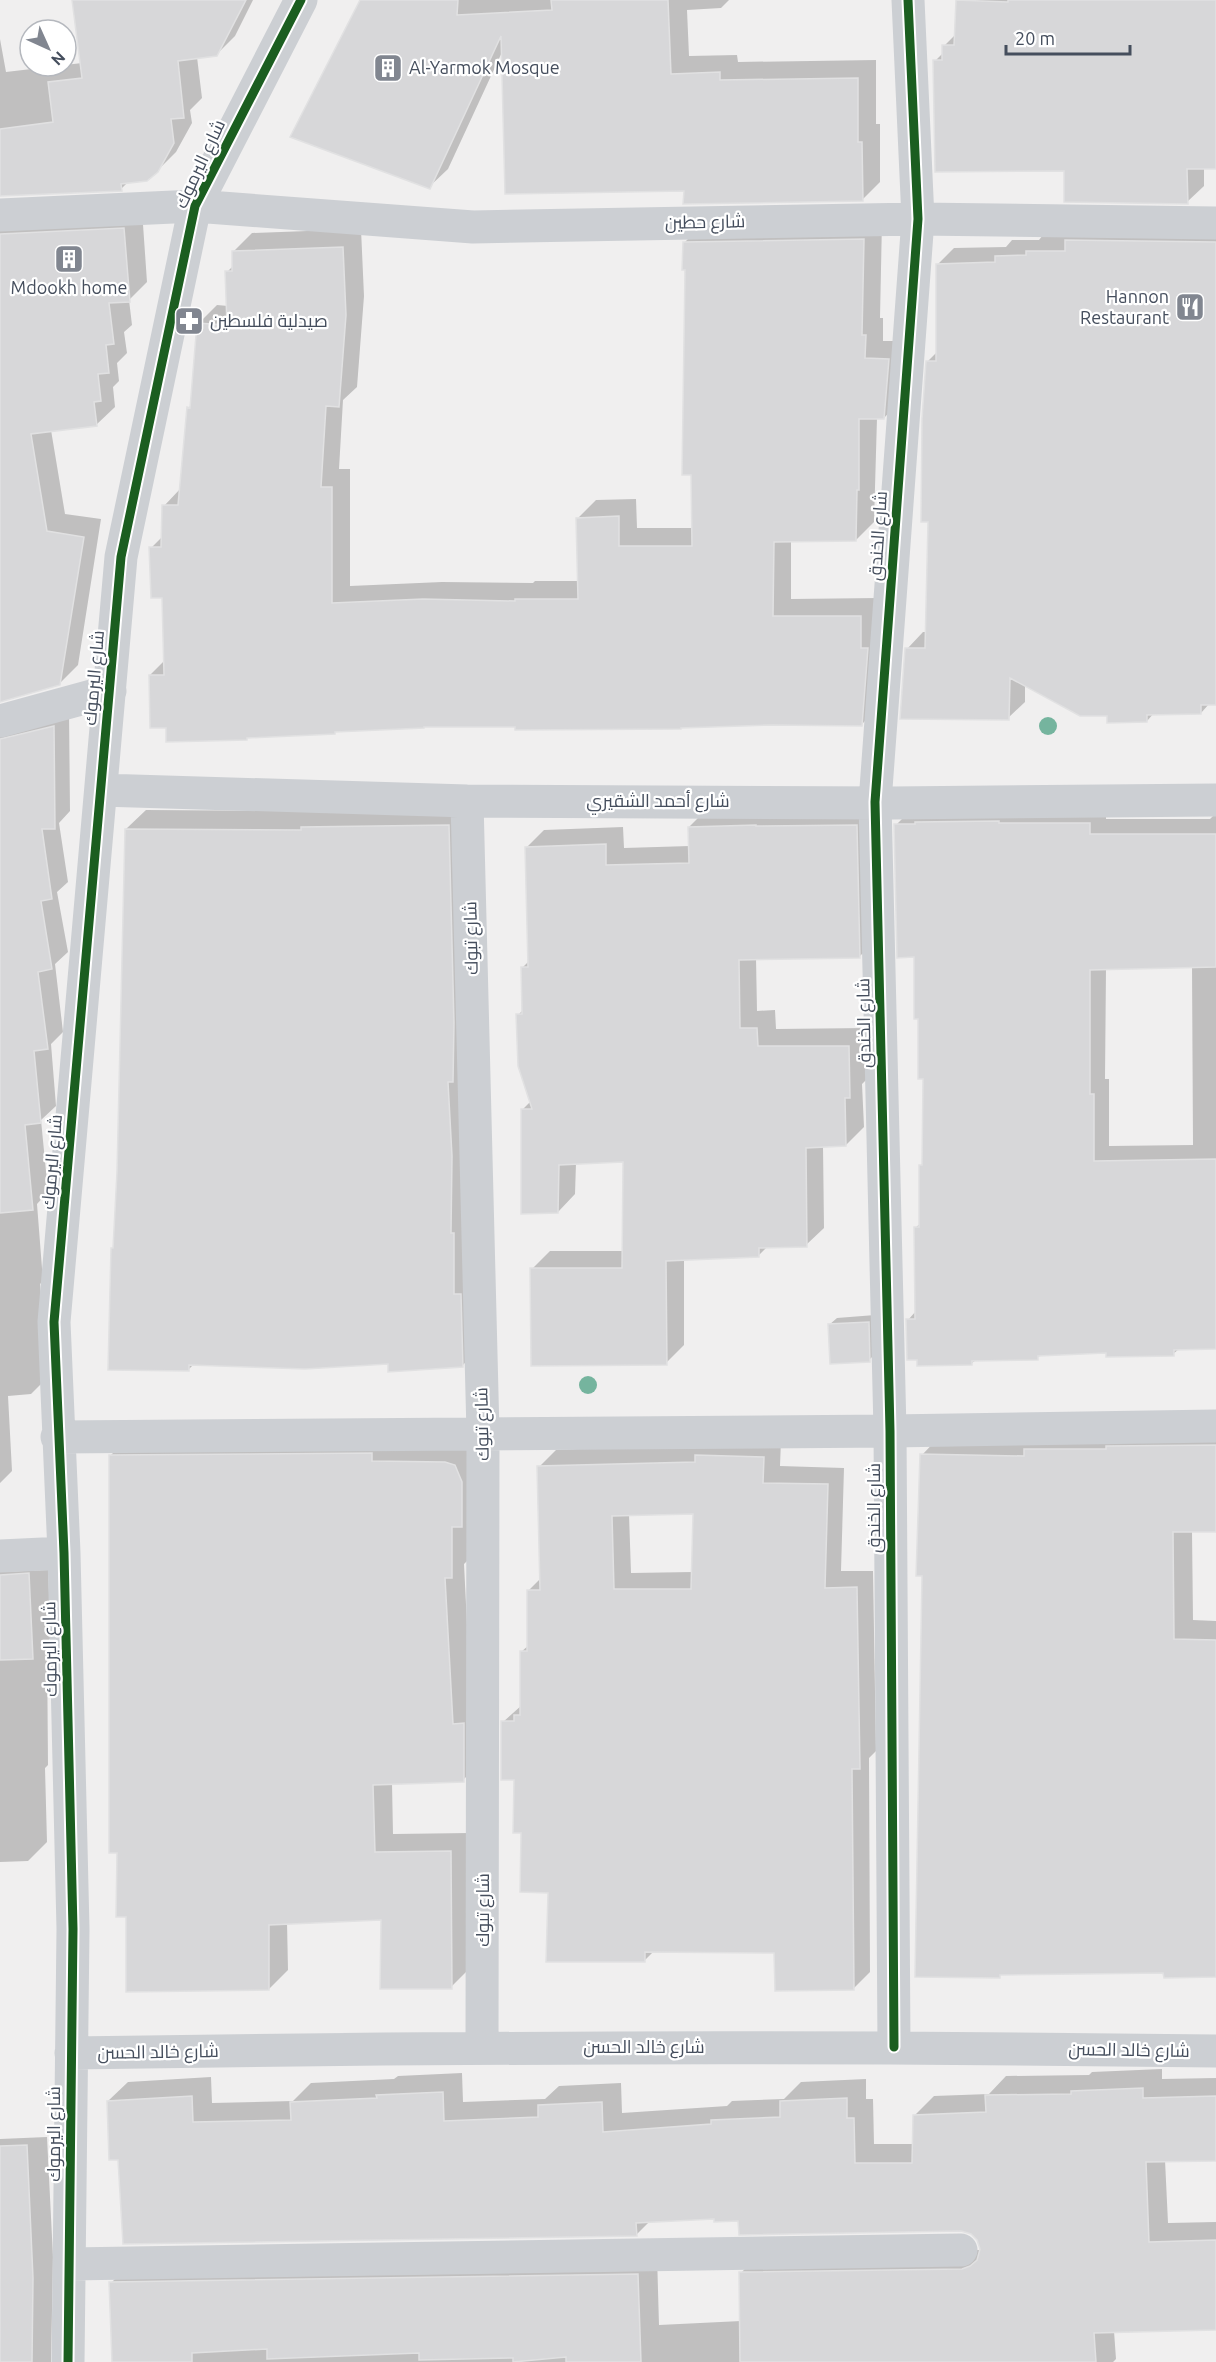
<svg xmlns="http://www.w3.org/2000/svg" width="1216" height="2362" viewBox="0 0 1216 2362" font-family="Ubuntu,Cairo,sans-serif">
  <rect width="100%" height="100%" fill="#f0efef"/>
  <path fill="#0003" fill-rule="evenodd" d="M 74,0 L 253,0 L 235,36 L 216,55 L 197,57 L 202,98 L 190,110 L 192,123 L 176,152 L 157,171 L 128,182 L 121,189 L 0,195 L 0,39 L 6,72 L 82,63 Z
    M 361,0 L 729,0 L 721,8 L 687,10 L 689,56 L 737,55 L 738,62 L 876,60 L 876,124 L 880,124 L 880,182 L 862,200 L 685,190 L 503,50 L 448,169 L 429,187 Z
    M 958,0 L 1216,0 L 1216,167 L 1204,167 L 1204,186 L 1187,202 L 1065,169 L 935,61 L 944,52 L 944,46 L 956,34 Z
    M 0,199 L 142,210 L 147,282 L 129,300 L 132,325 L 124,332 L 127,353 L 117,363 L 119,381 L 113,387 L 115,407 L 96,425 L 51,430 L 65,514 L 101,519 L 78,665 L 59,684 L 0,687 Z
    M 882,221 L 880,318 L 883,318 L 883,341 L 907,341 L 902,399 L 884,418 L 877,418 L 874,522 L 856,540 L 791,540 L 791,599 L 879,598 L 880,706 L 861,725 L 516,726 L 150,675 L 165,660 L 163,596 L 151,548 L 163,536 L 164,506 L 181,488 L 188,408 L 192,405 L 199,323 L 217,305 L 228,306 L 227,272 L 234,265 L 233,252 L 252,233 L 361,229 L 364,296 L 357,387 L 343,400 L 339,469 L 350,469 L 350,586 L 442,582 L 533,583 L 535,581 L 579,581 L 578,518 L 596,500 L 636,499 L 637,528 L 693,528 L 684,243 L 703,224 Z
    M 1216,226 L 1216,704 L 1209,704 L 1201,713 L 1154,713 L 1147,721 L 1108,714 L 1025,685 L 1025,702 L 1008,718 L 907,649 L 923,632 L 927,632 L 930,520 L 928,361 L 938,351 L 938,264 L 954,248 L 1006,247 L 1012,240 L 1039,240 L 1043,235 Z
    M 69,711 L 70,811 L 59,823 L 68,882 L 57,892 L 68,952 L 55,964 L 63,1032 L 51,1044 L 56,1106 L 41,1120 L 48,1192 L 37,1204 L 43,1281 L 40,1284 L 47,1378 L 31,1394 L 8,1396 L 12,1471 L 0,1483 L 0,715 Z
    M 468,806 L 481,1346 L 462,1366 L 389,1363 L 195,1363 L 188,1370 L 115,1247 L 118,1172 L 126,829 L 146,810 L 319,811 Z
    M 874,807 L 877,939 L 859,957 L 756,958 L 757,1011 L 775,1010 L 776,1029 L 867,1028 L 867,1079 L 862,1084 L 864,1127 L 846,1145 L 823,1146 L 824,1228 L 806,1245 L 768,1246 L 758,1256 L 684,1259 L 684,1345 L 666,1363 L 532,1269 L 550,1251 L 624,1251 L 625,1161 L 576,1163 L 575,1194 L 558,1212 L 522,1110 L 531,1101 L 518,1015 L 523,1010 L 522,968 L 529,961 L 526,848 L 544,830 L 623,827 L 624,848 L 690,846 L 689,827 L 707,809 Z
    M 1106,808 L 1106,819 L 1210,819 L 1216,813 L 1216,1348 L 1179,1349 L 1173,1354 L 1108,1352 L 1041,1355 L 1037,1358 L 976,1360 L 972,1363 L 908,1320 L 916,1311 L 915,1228 L 921,1223 L 920,1166 L 924,1162 L 924,1078 L 915,956 L 896,825 L 912,809 ZM 1192,966 L 1193,1145 L 1109,1146 L 1109,1079 L 1105,1079 L 1106,968 Z
    M 875,1315 L 876,1353 L 869,1360 L 829,1325 L 837,1318 Z
    M 1216,1426 L 1216,1531 L 1192,1531 L 1193,1620 L 1216,1621 L 1216,1976 L 1165,1971 L 1003,1973 L 999,1976 L 924,1575 L 922,1455 L 941,1435 Z
    M 129,1437 L 473,1447 L 470,1558 L 464,1564 L 471,1705 L 482,1761 L 463,1780 L 392,1783 L 393,1834 L 470,1833 L 470,1968 L 451,1987 L 382,1919 L 287,1922 L 288,1970 L 269,1989 L 128,1915 L 118,1851 L 110,1456 Z
    M 781,1440 L 780,1466 L 844,1468 L 841,1571 L 873,1571 L 876,1751 L 869,1758 L 870,1972 L 853,1989 L 776,1952 L 655,1950 L 644,1961 L 549,1891 L 523,1832 L 516,1778 L 503,1722 L 522,1705 L 521,1652 L 529,1645 L 528,1591 L 541,1578 L 539,1467 L 556,1450 ZM 695,1513 L 693,1572 L 631,1573 L 629,1514 Z
    M 48,1570 L 51,1638 L 47,1642 L 48,1765 L 45,1768 L 47,1842 L 28,1861 L 0,1862 L 0,1572 Z
    M 1162,2069 L 1162,2079 L 1216,2078 L 1216,2159 L 1165,2160 L 1168,2223 L 1216,2222 L 1216,2328 L 1114,2331 L 1116,2359 L 1113,2362 L 113,2362 L 111,2283 L 131,2263 L 657,2255 L 659,2325 L 741,2321 L 741,2273 L 760,2253 L 981,2250 L 978,2239 L 971,2233 L 961,2230 L 716,2217 L 650,2221 L 636,2235 L 120,2158 L 108,2101 L 128,2082 L 211,2077 L 212,2103 L 293,2101 L 311,2083 L 394,2079 L 398,2076 L 462,2073 L 463,2102 L 545,2099 L 559,2086 L 621,2083 L 622,2113 L 727,2106 L 732,2101 L 784,2099 L 801,2082 L 866,2079 L 866,2099 L 873,2099 L 874,2144 L 914,2144 L 914,2116 L 934,2096 L 989,2094 L 1006,2076 L 1089,2075 L 1092,2072 Z
    M 47,2137 L 53,2257 L 51,2362 L 0,2362 L 0,2139 Z"/>
  <path fill="#d7d7d9" stroke="#e1e1e2" stroke-width="1.5" fill-rule="evenodd" d="M 72,0 L 246,0 L 217,56 L 178,61 L 184,118 L 171,119 L 174,143 L 158,172 L 147,181 L 121,184 L 122,191 L 0,196 L 0,129 L 53,122 L 48,82 L 82,78 Z
    M 360,0 L 458,0 L 457,15 L 552,10 L 551,0 L 668,0 L 671,74 L 720,72 L 720,80 L 858,78 L 858,142 L 862,142 L 863,201 L 683,204 L 684,191 L 505,194 L 501,36 L 430,189 L 290,137 Z
    M 956,0 L 1008,2 L 1008,0 L 1216,0 L 1216,169 L 1187,169 L 1188,204 L 1064,202 L 1064,171 L 935,172 L 933,60 L 942,60 L 942,45 L 954,45 Z
    M 124,228 L 130,302 L 109,303 L 114,344 L 106,345 L 109,373 L 98,374 L 101,401 L 94,402 L 97,426 L 31,434 L 47,531 L 84,537 L 60,685 L 0,702 L 0,234 Z
    M 864,239 L 862,335 L 866,335 L 865,358 L 889,359 L 884,419 L 859,419 L 859,490 L 857,490 L 856,541 L 774,542 L 773,616 L 861,616 L 861,648 L 868,648 L 862,726 L 772,725 L 681,728 L 681,729 L 515,730 L 515,727 L 424,727 L 424,728 L 335,732 L 335,734 L 247,738 L 247,740 L 166,742 L 166,728 L 150,728 L 149,675 L 164,675 L 162,598 L 151,598 L 149,547 L 161,547 L 162,505 L 178,505 L 187,407 L 190,408 L 197,323 L 227,325 L 225,271 L 232,271 L 232,251 L 343,247 L 346,315 L 339,407 L 326,406 L 321,487 L 332,487 L 332,603 L 423,599 L 515,601 L 515,599 L 578,599 L 576,518 L 619,516 L 619,546 L 692,546 L 691,475 L 682,475 L 685,270 L 682,270 L 683,242 Z
    M 1065,240 L 1216,242 L 1216,705 L 1201,705 L 1201,714 L 1147,715 L 1147,722 L 1107,723 L 1107,716 L 1080,716 L 1010,678 L 1009,720 L 900,719 L 905,648 L 925,648 L 928,522 L 921,522 L 922,419 L 926,361 L 936,361 L 936,264 L 995,262 L 995,256 L 1026,255 L 1026,251 L 1065,251 Z
    M 54,726 L 55,829 L 42,829 L 52,899 L 41,901 L 52,969 L 38,972 L 48,1049 L 34,1051 L 41,1123 L 25,1125 L 33,1210 L 0,1213 L 0,739 Z
    M 999,821 L 999,823 L 1090,823 L 1090,834 L 1216,834 L 1216,967 L 1090,970 L 1090,1094 L 1094,1094 L 1094,1161 L 1216,1159 L 1216,1349 L 1174,1350 L 1174,1356 L 1106,1357 L 1106,1353 L 1038,1356 L 1038,1360 L 972,1361 L 972,1365 L 917,1366 L 917,1360 L 907,1360 L 906,1319 L 915,1319 L 914,1227 L 919,1227 L 919,1165 L 922,1165 L 923,1079 L 918,1079 L 918,1019 L 914,1019 L 914,957 L 897,958 L 894,824 L 915,824 L 915,822 Z
    M 449,825 L 454,1023 L 453,1082 L 448,1082 L 452,1156 L 451,1233 L 454,1233 L 454,1294 L 461,1294 L 463,1367 L 388,1372 L 388,1364 L 305,1369 L 189,1365 L 189,1371 L 108,1370 L 111,1248 L 113,1248 L 117,1172 L 125,829 L 301,830 L 301,827 Z
    M 756,825 L 756,826 L 857,825 L 860,958 L 739,960 L 740,1028 L 757,1028 L 758,1046 L 849,1046 L 850,1098 L 845,1098 L 846,1146 L 806,1148 L 807,1247 L 759,1248 L 759,1257 L 666,1261 L 667,1365 L 531,1366 L 530,1268 L 622,1268 L 623,1162 L 559,1165 L 558,1213 L 521,1214 L 521,1109 L 532,1109 L 518,1066 L 516,1014 L 522,1014 L 521,967 L 528,967 L 525,847 L 606,844 L 606,865 L 689,863 L 688,827 Z
    M 869,1322 L 870,1362 L 830,1364 L 828,1324 Z
    M 1216,1445 L 1216,1532 L 1173,1532 L 1174,1639 L 1216,1640 L 1216,1977 L 1164,1978 L 1163,1973 L 1000,1975 L 1000,1978 L 915,1977 L 922,1576 L 916,1576 L 920,1454 L 1024,1456 L 1024,1449 L 1106,1449 L 1106,1446 Z
    M 372,1453 L 372,1461 L 445,1462 L 455,1465 L 462,1482 L 462,1527 L 452,1527 L 452,1578 L 445,1578 L 453,1724 L 464,1723 L 464,1782 L 373,1785 L 375,1852 L 451,1851 L 452,1989 L 380,1989 L 381,1920 L 269,1925 L 269,1990 L 126,1992 L 126,1917 L 116,1917 L 117,1853 L 109,1853 L 109,1455 Z
    M 695,1455 L 764,1457 L 763,1483 L 828,1484 L 825,1588 L 857,1587 L 860,1769 L 852,1769 L 854,1990 L 775,1991 L 774,1953 L 645,1952 L 645,1962 L 546,1962 L 548,1893 L 520,1892 L 521,1833 L 513,1833 L 514,1780 L 501,1780 L 501,1721 L 514,1721 L 514,1715 L 520,1715 L 520,1651 L 527,1651 L 527,1590 L 540,1590 L 537,1466 L 695,1462 ZM 693,1514 L 691,1589 L 614,1589 L 612,1516 Z
    M 29,1573 L 33,1659 L 0,1660 L 0,1575 Z
    M 1143,2088 L 1143,2098 L 1216,2096 L 1216,2161 L 1146,2162 L 1149,2242 L 1216,2240 L 1216,2330 L 1094,2333 L 1096,2362 L 740,2362 L 739,2272 L 962,2269 L 970,2266 L 977,2260 L 980,2249 L 977,2240 L 971,2234 L 961,2231 L 739,2235 L 738,2221 L 714,2222 L 714,2219 L 636,2223 L 637,2236 L 123,2244 L 118,2160 L 109,2160 L 107,2101 L 192,2096 L 193,2122 L 291,2120 L 290,2102 L 377,2098 L 376,2095 L 443,2092 L 444,2121 L 538,2117 L 538,2105 L 602,2102 L 603,2132 L 711,2124 L 711,2120 L 780,2117 L 780,2101 L 847,2098 L 847,2118 L 854,2118 L 855,2163 L 912,2163 L 913,2115 L 986,2112 L 985,2095 L 1071,2094 L 1071,2091 Z
    M 27,2145 L 33,2278 L 32,2362 L 0,2362 L 0,2146 Z
    M 638,2274 L 641,2362 L 566,2362 L 566,2357 L 513,2362 L 513,2358 L 419,2360 L 419,2353 L 267,2359 L 267,2349 L 192,2353 L 192,2362 L 112,2362 L 109,2282 Z"/>
  <g fill="none" stroke-linecap="round" stroke-linejoin="round">
    <path stroke="#cccfd3" stroke-width="33" d="M 0,215 L 195,206 L 473,227 L 918,219 L 1216,223
      M 0,721 L 110,691
      M 101,790 L 467,801 L 892,803 L 1216,800
      M 467,801 L 483,1433 L 482,2047
      M 57,1437 L 890,1431 L 1216,1426
      M 0,1556 L 64,1553
      M 894,2047 L 890,1431 L 875,802 L 918,219 L 908,0
      M 71,2053 C 453,2047 834,2046 1216,2051
      M 70,2264 L 961,2250
      M 68,2362 L 73,1929 L 64,1553 L 54,1322 L 121,557 L 195,206 L 301,0"/>
    <g stroke="#fff" stroke-width="13">
      <path id="cycleway" d="M 894,2047 L 890,1431 L 875,802 L 918,219 L 908,0
        M 68,2362 L 73,1929 L 64,1553 L 54,1322 L 121,557 L 195,206 L 301,0"/>
    </g>
    <use href="#cycleway" stroke="#1b5e20" stroke-width="9"/>
  </g>
  <g fill="#75b49e">
    <circle cx="1048" cy="726" r="9"/>
    <circle cx="588" cy="1385" r="9"/>
  </g>
  <defs>
    <g id="building-square" transform="scale(1.5)"><rect x="-9" y="-9" width="18" height="18" rx="4" fill="#818690" stroke="#fff"/><path d="M-4-6H4V6H1V3H-1V6H-4ZM-2.5-4.3h1.7v1.8h-1.7ZM.8-4.3h1.7v1.8H.8ZM-2.5-1h1.7V.8h-1.7ZM.8-1h1.7V.8H.8Z" fill="#fff"/></g>
    <g id="restaurant-square" transform="scale(1.5)"><rect x="-9" y="-9" width="18" height="18" rx="4" fill="#818690" stroke="#fff"/><path d="M-5-6h1v4h1v-4h1v4h1v-4h1v5L-1.5 .5V6h-2V.5L-5-1ZM5-6V6H3V1.5H1.5Q1.5-4 5-6Z" fill="#fff"/></g>
    <g id="pharmacy-square" transform="scale(1.5)"><rect x="-9" y="-9" width="18" height="18" rx="4" fill="#818690" stroke="#fff"/><path d="M-2-6h4v4h4v4h-4v4h-4v-4h-4v-4h4Z" fill="#fff"/></g>
  </defs>
  <g fill-rule="evenodd">
    <use href="#building-square" x="388" y="68"/>
    <use href="#building-square" x="69" y="259"/>
    <use href="#restaurant-square" x="1190" y="307"/>
    <use href="#pharmacy-square" x="189" y="321"/>
  </g>
  <g text-anchor="middle" stroke-width="4.5" stroke-linejoin="round" paint-order="stroke">
    <g font-size="18" fill="#454e5d" stroke="#fff" text-anchor="start">
      <text x="409" y="74">Al-Yarmok Mosque</text>
      <text x="69" y="294" text-anchor="middle">Mdookh home</text>
      <text x="1169" y="303" text-anchor="end">Hannon<tspan x="1169" dy="21">Restaurant</tspan></text>
      <text x="210" y="327">صيدلية فلسطين</text>
    </g>
    <g font-size="18" fill="#454e5d" stroke="#fff">
      <text transform="translate(200 164) rotate(-65)" y="6">شارع اليرموك</text>
      <text transform="translate(705 222) rotate(-1)" y="6">شارع حطين</text>
      <text transform="translate(878 536) rotate(-86)" y="6">شارع الخندق</text>
      <text transform="translate(94 678) rotate(-85)" y="6">شارع اليرموك</text>
      <text x="658" y="807">شارع أحمد الشقيري</text>
      <text transform="translate(471 938) rotate(-91)" y="6">شارع تبوك</text>
      <text transform="translate(864 1023) rotate(-91)" y="6">شارع الخندق</text>
      <text transform="translate(52 1162) rotate(-85)" y="6">شارع اليرموك</text>
      <text transform="translate(482 1424) rotate(-91)" y="6">شارع تبوك</text>
      <text transform="translate(874 1508) rotate(-90)" y="6">شارع الخندق</text>
      <text transform="translate(50 1649) rotate(-91)" y="6">شارع اليرموك</text>
      <text transform="translate(483 1910) rotate(-90)" y="6">شارع تبوك</text>
      <text x="644" y="2053">شارع خالد الحسن</text>
      <text transform="translate(1129 2050) rotate(1)" y="6">شارع خالد الحسن</text>
      <text transform="translate(158 2052) rotate(-1)" y="6">شارع خالد الحسن</text>
      <text transform="translate(54 2134) rotate(-90)" y="6">شارع اليرموك</text>
    </g>
  </g>
  <g transform="translate(48 48) rotate(135)"><circle r="28" fill="#ffffff" stroke="#b5b8be" stroke-width="1.5"/>
  <path d="M0-4.5L10 22L0 15L-10 22Z" fill="#818690"/>
  <text y="-9" font-size="16" font-weight="bold" text-anchor="middle" fill="#454e5d">N</text>
  </g>
  <path d="M1006 45v9h124v-9" fill="none" stroke="#454e5d" stroke-width="3"/>
  <text x="1015" y="45" font-size="18" fill="#454e5d" stroke="#ffffff" stroke-width="4.5" paint-order="stroke">20 m</text>
</svg>
